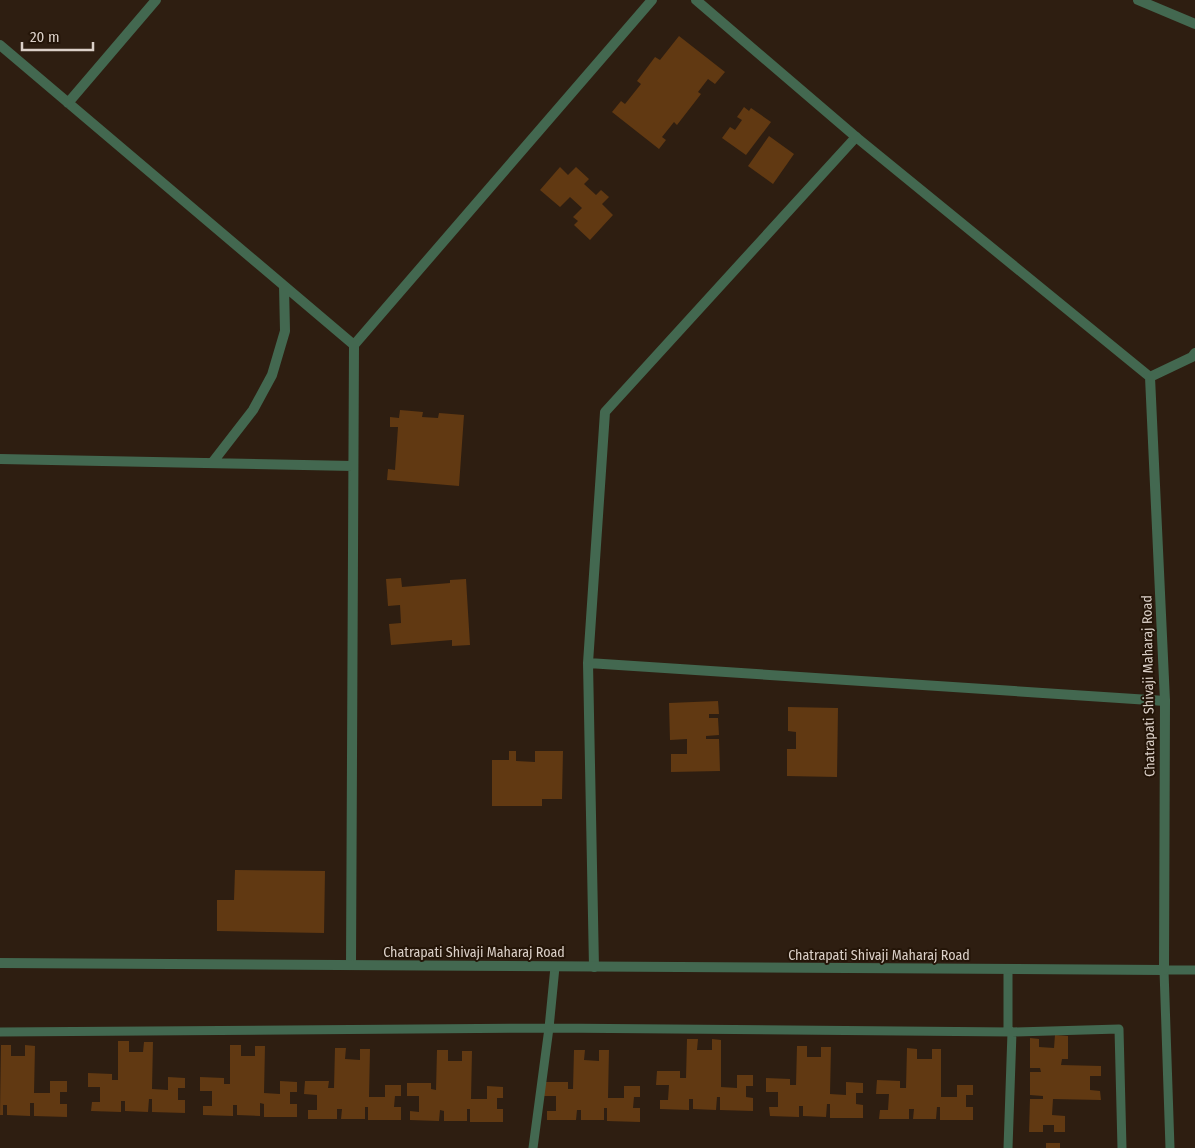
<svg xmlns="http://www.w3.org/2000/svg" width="1195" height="1148" viewBox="0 0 1195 1148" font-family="'Fira Sans Condensed',sans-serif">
  <rect width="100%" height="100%" fill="#2e1e11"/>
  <path fill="#613912" d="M 679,36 L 725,72 L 715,84 L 708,79 L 698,92 L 701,94 L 677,125 L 674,122 L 662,137 L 666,140 L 659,149 L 612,112 L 621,101 L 625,104 L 641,84 L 637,81 L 655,57 L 660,60 Z
    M 744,107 L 749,111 L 751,108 L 771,122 L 746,155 L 722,138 L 730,127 L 735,130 L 742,120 L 737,117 Z
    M 769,136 L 794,154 L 773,184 L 748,166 Z
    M 560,167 L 568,175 L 576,167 L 589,179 L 584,184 L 596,195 L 601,190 L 609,197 L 602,204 L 613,215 L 590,240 L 574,225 L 578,221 L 573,217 L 582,208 L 570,197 L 560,207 L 540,190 Z
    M 400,410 L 423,412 L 422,417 L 438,418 L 439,413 L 464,415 L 459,486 L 387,480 L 388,469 L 395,470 L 398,427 L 390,427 L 390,417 L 399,418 Z
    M 401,578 L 402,587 L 450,583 L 450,580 L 466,579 L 470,645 L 452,646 L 452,640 L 391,645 L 389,624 L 401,623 L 400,605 L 388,606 L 386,579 Z
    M 718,701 L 719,714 L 709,714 L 709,718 L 718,718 L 719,735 L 706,736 L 706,739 L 719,739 L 720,771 L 671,772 L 671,754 L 687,754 L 687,739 L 670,740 L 669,703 Z
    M 788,707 L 838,708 L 837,777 L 787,776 L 787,749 L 796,749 L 796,732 L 788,731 Z
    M 509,751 L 516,751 L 516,761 L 535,762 L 535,751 L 563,751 L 562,799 L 542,799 L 542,806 L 492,806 L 492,760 L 509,760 Z
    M 235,870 L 325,871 L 324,933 L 217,931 L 217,900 L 234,900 Z
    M 1055,1035 L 1068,1036 L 1068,1059 L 1062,1059 L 1061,1065 L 1101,1066 L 1101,1076 L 1090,1076 L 1090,1090 L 1100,1091 L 1101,1100 L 1053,1099 L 1052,1115 L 1065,1116 L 1065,1132 L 1054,1132 L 1054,1125 L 1043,1125 L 1043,1132 L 1029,1132 L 1030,1099 L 1043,1099 L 1043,1096 L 1030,1095 L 1030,1072 L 1041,1072 L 1040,1068 L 1030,1068 L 1030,1038 L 1039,1039 L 1039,1047 L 1054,1048 Z
    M 687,1039 L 698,1039 L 697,1050 L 712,1050 L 712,1039 L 721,1040 L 721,1087 L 737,1088 L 737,1075 L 753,1075 L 753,1086 L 746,1086 L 746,1097 L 753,1098 L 753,1111 L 720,1110 L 720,1097 L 717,1097 L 716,1110 L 693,1109 L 693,1099 L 689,1099 L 689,1110 L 660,1109 L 660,1100 L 668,1100 L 669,1085 L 656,1085 L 657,1071 L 680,1071 L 680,1078 L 686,1078 Z
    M 118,1041 L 129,1041 L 129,1052 L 143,1052 L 144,1042 L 153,1042 L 152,1089 L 168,1090 L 168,1077 L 185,1078 L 185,1088 L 178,1088 L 178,1100 L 185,1100 L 185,1113 L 152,1112 L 152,1099 L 149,1099 L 148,1112 L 125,1111 L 125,1101 L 121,1101 L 121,1112 L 91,1111 L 92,1102 L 100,1102 L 100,1087 L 88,1087 L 88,1073 L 112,1074 L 112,1080 L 118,1080 Z
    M 1,1045 L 11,1045 L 11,1056 L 25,1056 L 25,1045 L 35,1046 L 34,1093 L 50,1093 L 50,1081 L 67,1081 L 67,1092 L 60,1092 L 60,1104 L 67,1104 L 67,1117 L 34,1116 L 34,1103 L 30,1103 L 30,1116 L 7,1115 L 7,1105 L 3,1105 L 3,1115 L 0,1115 Z
    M 230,1045 L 241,1045 L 241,1056 L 255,1056 L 255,1046 L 265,1046 L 264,1093 L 280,1094 L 280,1081 L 297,1082 L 297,1092 L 290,1092 L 290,1104 L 297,1104 L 297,1117 L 264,1117 L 264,1104 L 260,1103 L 260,1116 L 237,1115 L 237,1105 L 233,1105 L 233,1116 L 203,1115 L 203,1106 L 212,1106 L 212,1091 L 200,1091 L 200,1077 L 224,1078 L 224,1084 L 230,1084 Z
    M 797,1046 L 807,1046 L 807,1057 L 821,1057 L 821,1047 L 831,1047 L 830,1094 L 846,1095 L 846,1082 L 863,1083 L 863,1093 L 856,1093 L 856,1104 L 863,1105 L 863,1118 L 830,1118 L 830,1104 L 827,1104 L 826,1117 L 803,1116 L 803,1106 L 799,1106 L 799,1117 L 770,1116 L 769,1107 L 778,1107 L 778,1092 L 766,1092 L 766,1078 L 790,1079 L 790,1085 L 796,1085 Z
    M 335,1048 L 346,1048 L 345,1059 L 360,1060 L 360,1049 L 370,1049 L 369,1097 L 385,1097 L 385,1085 L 401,1085 L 401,1096 L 395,1096 L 394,1107 L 401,1107 L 401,1120 L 368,1120 L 368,1107 L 365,1107 L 365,1119 L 341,1119 L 342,1109 L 337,1109 L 337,1119 L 308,1119 L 308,1110 L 317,1110 L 317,1095 L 304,1094 L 305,1081 L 329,1081 L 328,1088 L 334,1088 Z
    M 907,1048 L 917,1049 L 917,1059 L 932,1059 L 932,1049 L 941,1049 L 941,1097 L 957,1097 L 957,1085 L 973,1085 L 973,1095 L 966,1095 L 966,1107 L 973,1107 L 973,1120 L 940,1120 L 940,1107 L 937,1107 L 936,1119 L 913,1119 L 914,1109 L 909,1109 L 909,1119 L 879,1119 L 880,1110 L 888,1110 L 889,1094 L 876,1094 L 877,1080 L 900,1081 L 900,1088 L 906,1088 Z
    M 437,1050 L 448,1050 L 448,1061 L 462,1061 L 462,1051 L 472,1051 L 471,1099 L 487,1099 L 487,1086 L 503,1087 L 503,1098 L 497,1098 L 497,1109 L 503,1109 L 503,1122 L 470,1122 L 470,1109 L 467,1109 L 467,1121 L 444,1121 L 444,1111 L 440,1110 L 439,1121 L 410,1120 L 410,1111 L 419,1112 L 419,1096 L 407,1096 L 407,1083 L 431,1083 L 431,1089 L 436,1090 Z
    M 574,1050 L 585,1050 L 584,1060 L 599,1061 L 599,1050 L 609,1050 L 608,1098 L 624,1098 L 624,1086 L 640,1086 L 640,1097 L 634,1097 L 633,1108 L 640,1108 L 640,1122 L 607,1121 L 607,1108 L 604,1108 L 604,1120 L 581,1120 L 581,1110 L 577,1110 L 576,1120 L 547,1120 L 547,1111 L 556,1111 L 556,1096 L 544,1096 L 544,1082 L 568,1082 L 568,1089 L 573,1089 Z
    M 1046,1143 L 1060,1143 L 1060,1148 L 1046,1148 Z"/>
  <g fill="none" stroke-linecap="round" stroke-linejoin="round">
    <path stroke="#436850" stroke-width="9" d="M 0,1032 L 549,1028 L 1012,1032 L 1119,1029 L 1122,1148
      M 533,1148 L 549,1028 L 555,967
      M 1008,1148 L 1012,1032 L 1008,1029 L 1008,969
      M 1170,1148 L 1164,970 L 1195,970"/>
    <path stroke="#436850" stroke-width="10" d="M 1138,0 L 1195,24
      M 0,45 L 354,345 L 351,965
      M 68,103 L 156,0
      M 354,345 L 652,0
      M 0,459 L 353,466
      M 212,463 L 253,410 L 272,375 L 285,331 L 284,286
      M 588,663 L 1165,701
      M 594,967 L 588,663 L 605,412 L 856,137"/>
    <path stroke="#436850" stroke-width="10" d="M 696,0 L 856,137 L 1150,377
      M 1150,377 L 1192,357 L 1195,353
      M 0,963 L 1164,970 L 1165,701 L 1150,377"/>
  </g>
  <g text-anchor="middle" stroke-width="4" stroke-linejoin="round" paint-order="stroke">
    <g font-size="14" fill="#dbd0c8" stroke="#241508">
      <text transform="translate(1148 686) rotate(-91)" y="5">Chatrapati Shivaji Maharaj Road</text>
      <text x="474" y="957">Chatrapati Shivaji Maharaj Road</text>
      <text x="879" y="960">Chatrapati Shivaji Maharaj Road</text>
    </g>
  </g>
  <path d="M22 42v8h71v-8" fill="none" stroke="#dbd0c8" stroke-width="2.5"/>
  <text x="30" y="42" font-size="15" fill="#dbd0c8" stroke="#241508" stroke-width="4" paint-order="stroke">20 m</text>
</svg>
